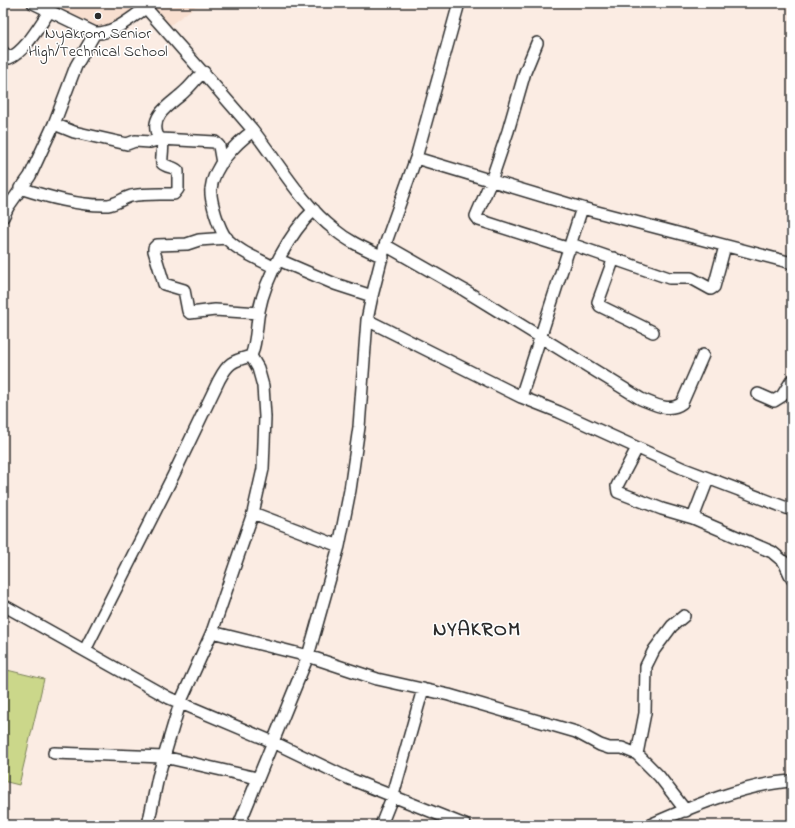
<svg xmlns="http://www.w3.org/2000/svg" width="795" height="828" viewBox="0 0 795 828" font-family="'Indie Flower',sans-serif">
  <rect width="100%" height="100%" fill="#fbece3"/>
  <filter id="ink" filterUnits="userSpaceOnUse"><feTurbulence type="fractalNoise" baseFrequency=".025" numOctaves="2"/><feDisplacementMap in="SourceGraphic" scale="8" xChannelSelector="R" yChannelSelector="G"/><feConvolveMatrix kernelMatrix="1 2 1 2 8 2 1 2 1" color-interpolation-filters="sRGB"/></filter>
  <g filter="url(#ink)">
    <path fill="#f8dfd0" d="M 42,3 L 140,3 L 114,26 L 100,28 Z
      M 149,3 L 200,3 L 169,26 Z"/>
    <path fill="#cbd78a" stroke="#7b815a" d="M 3,669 L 44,679 L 19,785 L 3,781 Z"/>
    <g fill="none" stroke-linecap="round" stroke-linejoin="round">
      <g stroke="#2b2b2b" stroke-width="14">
        <path id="minor" d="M 33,3 L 95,33 C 114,34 130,18 146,8 C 181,48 217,88 252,129 C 278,162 302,205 335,230 C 349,242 366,249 383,257
          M 537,43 L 525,72 L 508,131 L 491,181 L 476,216 L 479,220 L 570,249
          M 3,52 L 9,58 C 25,52 39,26 49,12
          M 54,124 L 74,132 L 127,144 L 135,141 L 150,142 L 161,139 L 215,142 L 219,146 L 222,163
          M 253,131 C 236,143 213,167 211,189 C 210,197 213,205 215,213 C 218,222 220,230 226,238 C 239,252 259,259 275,268
          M 416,158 L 582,208 L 792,263
          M 20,188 C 48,197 79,206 108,205 C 117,204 123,198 131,196 C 145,193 160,194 174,194 L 178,189 L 178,171 C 174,166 167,168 162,163 C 161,156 164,148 162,141 C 161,138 158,137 157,134 C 150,114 173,103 184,92 C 192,85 195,79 204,72
          M 3,217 L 8,207 L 30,176 L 54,124 L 76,66 L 95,33
          M 227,238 L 199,240 L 187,244 L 157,245 L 154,248 L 154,251 L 164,284 L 184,290 L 188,311 L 190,313 L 215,310 L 259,313
          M 571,244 L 669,278 L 691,278 L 711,289 L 714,287 L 725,246
          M 385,245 L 464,290 L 641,399 C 654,404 669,413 682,403 L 703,355
          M 614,258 L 598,302 L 600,306 L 653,332
          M 279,260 L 335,284 L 372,296
          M 367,320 L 521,397 L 559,412 L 684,469 L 792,510
          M 758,394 L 774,401 L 782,396 L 792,380
          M 521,397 L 582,208
          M 637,448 L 617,486 L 618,492 L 662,509 L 693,518 L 772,552 L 784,562 L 792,579
          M 253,513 L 339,546
          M 693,518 L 708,479
          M 3,605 L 169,698 L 273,742 L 350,779 L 465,825
          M 212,632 L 308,656 L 377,679 L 449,695 L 576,732 L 600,745 L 609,748 L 622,748 L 637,754 L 659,776 L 686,811
          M 85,650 L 173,476 L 219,380 C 228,363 232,361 251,356 C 257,341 256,327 259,311 C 265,279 290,232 314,210
          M 54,753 L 164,757 L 257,778
          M 637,754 L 645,713 L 646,666 L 654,650 L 672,626 L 684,616
          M 148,825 L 158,777 L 180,703 L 212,632 L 253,513 L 263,469 L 265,417 L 263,386 L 258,368 L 251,356
          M 239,825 L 308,656 L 339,546 L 350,490 L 359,427 L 367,320 L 372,296 L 385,245 L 416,158 L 459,3
          M 381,825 L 393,795 L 423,689
          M 650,825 C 693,806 746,784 792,781"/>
      </g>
      <use href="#minor" stroke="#fff" stroke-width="11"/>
    </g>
  </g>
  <circle fill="#2b2b2b" stroke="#fff" stroke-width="1.5" cx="98" cy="16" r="4"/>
  <g text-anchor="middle" stroke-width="3" stroke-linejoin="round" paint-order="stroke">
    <g font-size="16" fill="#2b2b2b" stroke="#fff">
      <text x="98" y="38">Nyakrom Senior<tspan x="98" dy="18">High/Technical School</tspan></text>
    </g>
    <g font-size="20" font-weight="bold" letter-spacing="1" fill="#2b2b2b" stroke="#fff">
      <text x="477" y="635">NYAKROM</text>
    </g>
  </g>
  <rect width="795" height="828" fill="none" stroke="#fff" stroke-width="16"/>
  <rect x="8" y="8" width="779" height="812" fill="none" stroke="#2b2b2b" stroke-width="1.5" filter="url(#ink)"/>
</svg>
